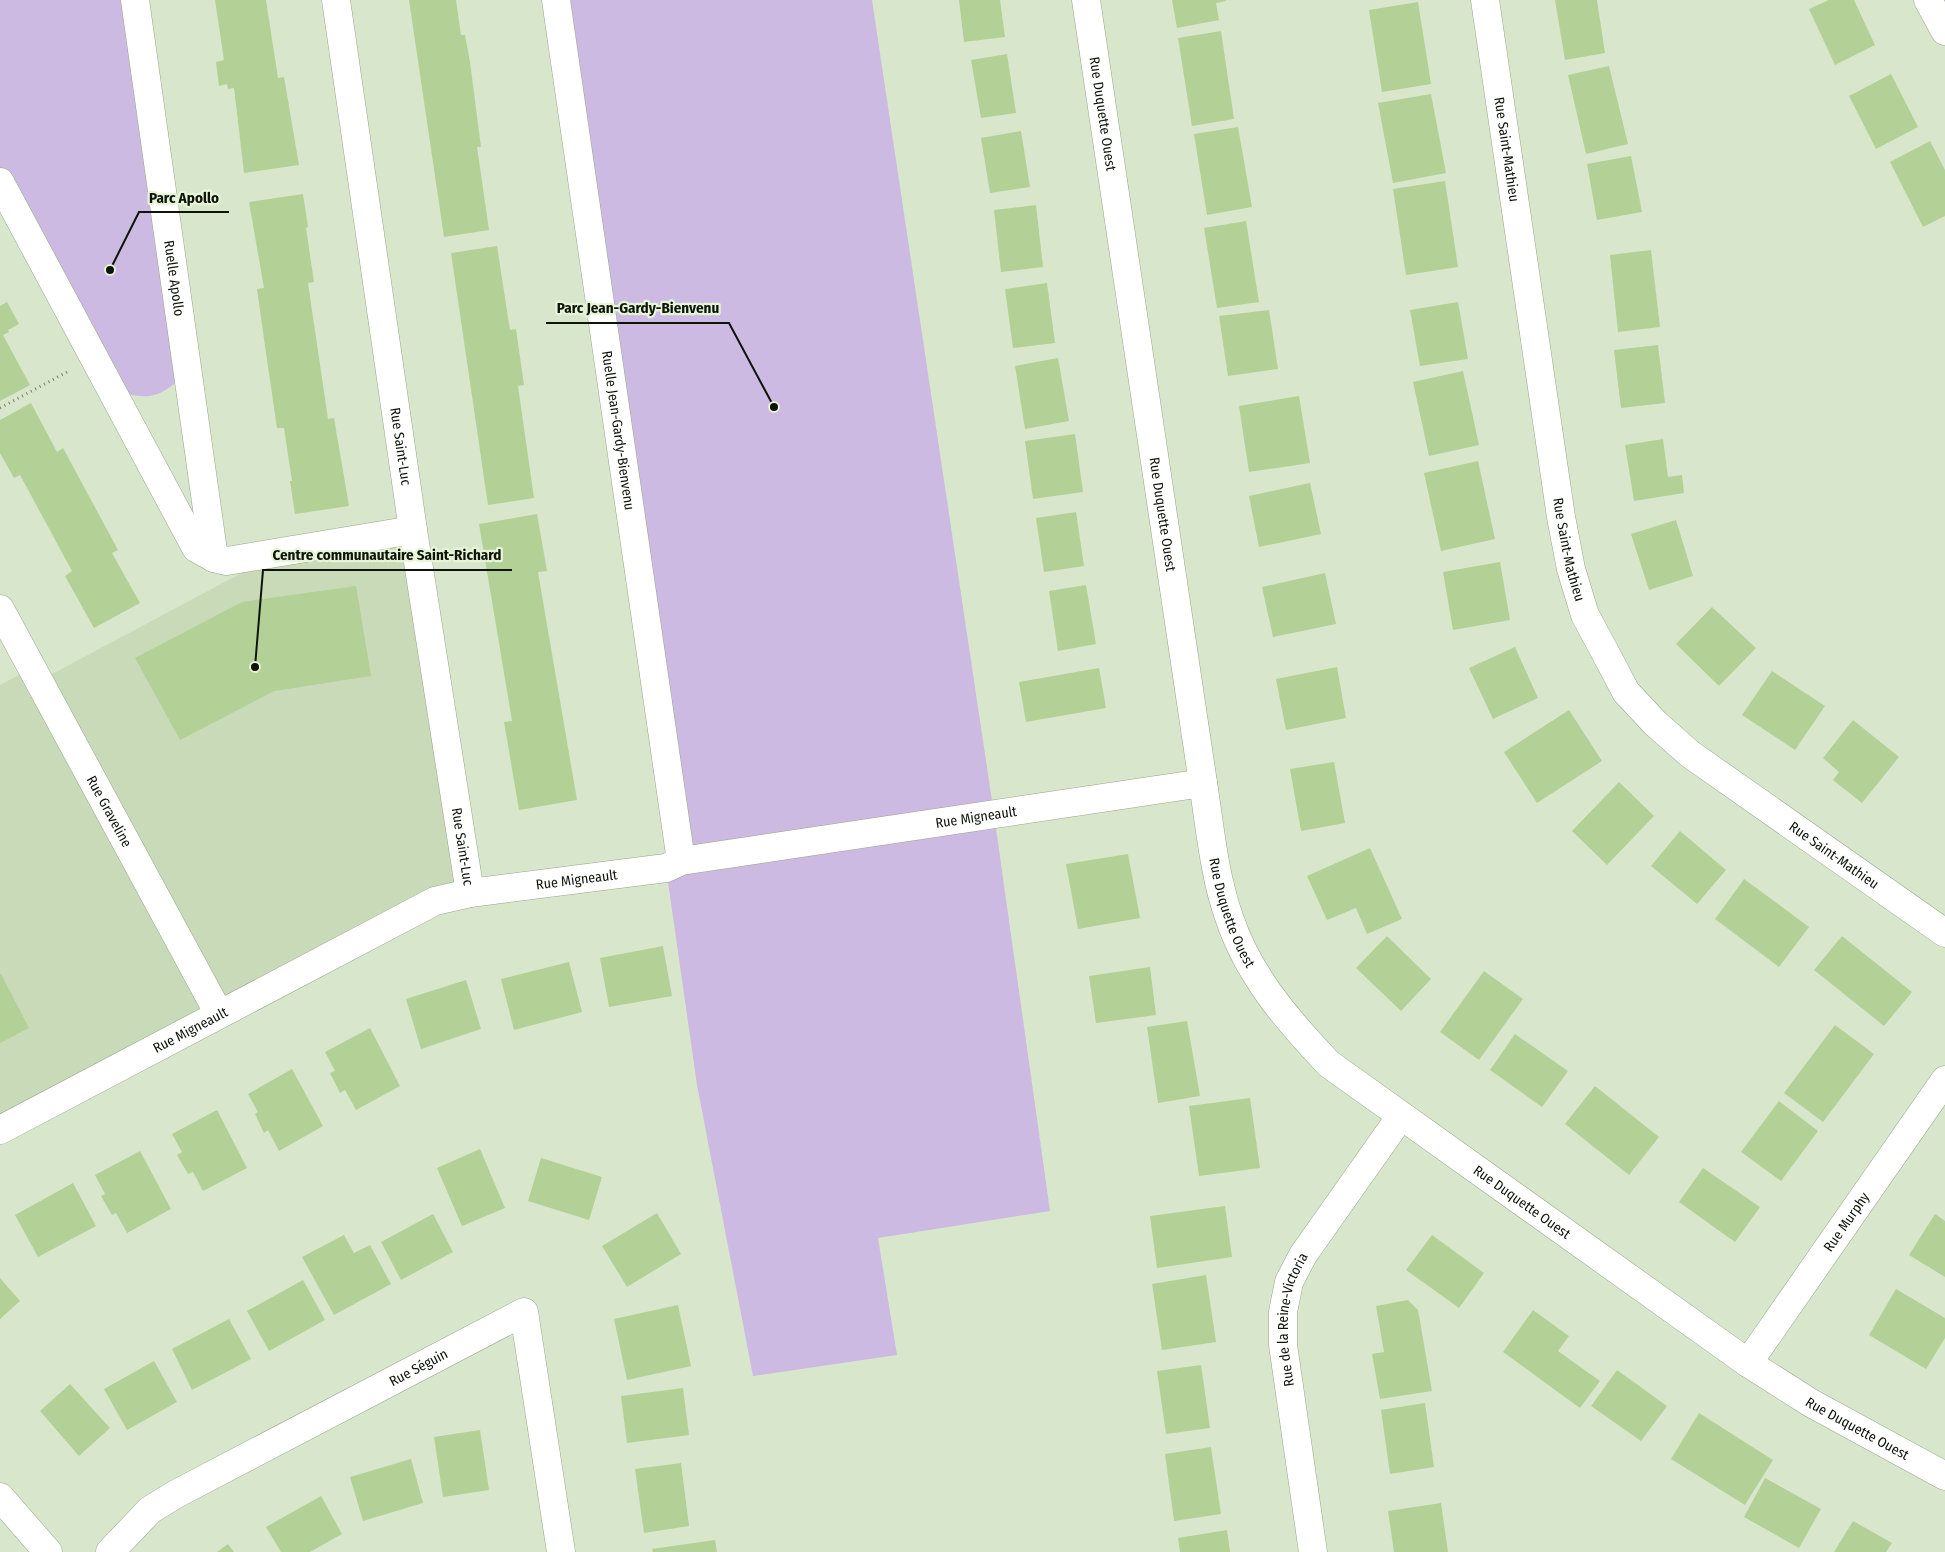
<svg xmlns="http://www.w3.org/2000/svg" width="1945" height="1552" viewBox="0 0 1945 1552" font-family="'Fira Sans Condensed',sans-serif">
  <rect width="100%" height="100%" fill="#d8e7cb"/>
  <path fill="#c8dab8" d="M 413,530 L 470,893 L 0,1130 L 0,685 L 32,668 L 39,681 L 279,553 Z"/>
  <path fill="#ccbae2" d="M 0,0 L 135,0 L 188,371 C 159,400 149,401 110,389 L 0,182 Z
    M 556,0 L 872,0 L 994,814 L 1050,1211 L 878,1238 L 897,1355 L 753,1376 L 697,1085 L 666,868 L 681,861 Z"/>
  <path fill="#b3d096" d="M 215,0 L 266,0 L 278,78 L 284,77 L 299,165 L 244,173 L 234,88 L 228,89 L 227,84 L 219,86 L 216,62 L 224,60 Z
    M 409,0 L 456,0 L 461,35 L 465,35 L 470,62 L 481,147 L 477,147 L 489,230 L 444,237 Z
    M 959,0 L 1000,0 L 1005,37 L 964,42 Z
    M 1172,0 L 1226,0 L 1226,1 L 1216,3 L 1219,20 L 1177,28 Z
    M 1555,0 L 1597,0 L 1605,53 L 1565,60 Z
    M 1829,0 L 1854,0 L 1875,45 L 1835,65 L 1809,9 Z
    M 1418,2 L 1431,84 L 1382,92 L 1369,10 Z
    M 1221,31 L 1234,119 L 1192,126 L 1178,38 Z
    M 1007,54 L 1016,113 L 981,118 L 971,60 Z
    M 1609,66 L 1628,144 L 1586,154 L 1568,75 Z
    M 1891,74 L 1918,127 L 1876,149 L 1849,96 Z
    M 1431,94 L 1446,173 L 1393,183 L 1378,103 Z
    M 1238,127 L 1252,207 L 1207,215 L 1194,134 Z
    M 1021,131 L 1030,187 L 990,193 L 981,138 Z
    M 1930,141 L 1945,170 L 1945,216 L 1923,227 L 1890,162 Z
    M 1631,156 L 1642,212 L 1597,220 L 1587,164 Z
    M 1445,181 L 1458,267 L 1406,275 L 1393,189 Z
    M 303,194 L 308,227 L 306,228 L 314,282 L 308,283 L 328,419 L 334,418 L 349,506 L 295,514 L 290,481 L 292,481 L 284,428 L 277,428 L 265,346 L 257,289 L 264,288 L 249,202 Z
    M 1036,205 L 1043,267 L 1001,272 L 994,210 Z
    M 1246,221 L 1259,302 L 1217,308 L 1204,228 Z
    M 497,246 L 510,330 L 516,329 L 524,385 L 518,386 L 534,498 L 488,505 L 451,253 Z
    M 1651,250 L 1660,327 L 1618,332 L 1610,255 Z
    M 1047,283 L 1055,343 L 1013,348 L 1005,289 Z
    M 7,302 L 19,324 L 8,330 L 9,332 L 3,335 L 30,385 L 0,401 L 0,306 Z
    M 1458,302 L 1468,359 L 1420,366 L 1410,310 Z
    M 1269,310 L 1278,369 L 1228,376 L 1219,316 Z
    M 1658,345 L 1665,403 L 1621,408 L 1614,350 Z
    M 1058,358 L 1069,421 L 1025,429 L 1015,366 Z
    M 1463,371 L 1479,445 L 1429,456 L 1413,382 Z
    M 1299,396 L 1310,463 L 1249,472 L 1239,406 Z
    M 31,403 L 57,452 L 63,448 L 117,548 L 118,550 L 112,553 L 140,603 L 94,628 L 65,576 L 72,571 L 20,475 L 14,478 L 0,453 L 0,420 Z
    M 1075,434 L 1083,492 L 1033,499 L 1025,441 Z
    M 1663,439 L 1668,477 L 1682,475 L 1684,493 L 1634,501 L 1625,445 Z
    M 1478,461 L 1495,539 L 1441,551 L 1424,473 Z
    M 1310,483 L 1321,534 L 1259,547 L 1249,496 Z
    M 1076,512 L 1084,566 L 1044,572 L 1036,518 Z
    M 537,514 L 547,571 L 538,572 L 577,800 L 519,810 L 504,722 L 512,721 L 479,524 Z
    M 1676,520 L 1693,576 L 1649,590 L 1631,534 Z
    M 1500,562 L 1510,620 L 1453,630 L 1443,572 Z
    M 1325,573 L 1336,624 L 1273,637 L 1262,587 Z
    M 1086,585 L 1096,644 L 1058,651 L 1049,591 Z
    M 356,586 L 371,676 L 274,691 L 180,740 L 135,658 L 242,602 Z
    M 1712,607 L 1756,648 L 1719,686 L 1676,644 Z
    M 1515,647 L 1538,698 L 1493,719 L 1469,668 Z
    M 1337,667 L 1346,718 L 1286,730 L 1276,679 Z
    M 1099,668 L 1106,708 L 1026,722 L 1019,682 Z
    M 1772,671 L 1825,706 L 1795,750 L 1742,715 Z
    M 1569,710 L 1602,761 L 1537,803 L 1504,752 Z
    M 1853,720 L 1899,757 L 1862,803 L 1833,780 L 1839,772 L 1823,758 Z
    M 1334,762 L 1345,823 L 1301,831 L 1290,769 Z
    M 1619,782 L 1654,816 L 1607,865 L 1572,831 Z
    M 1680,831 L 1726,870 L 1697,904 L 1651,866 Z
    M 1370,848 L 1402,919 L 1367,934 L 1356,908 L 1327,920 L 1307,876 Z
    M 1128,854 L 1140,918 L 1078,929 L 1066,864 Z
    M 1744,879 L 1809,927 L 1779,967 L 1715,919 Z
    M 1387,936 L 1431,979 L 1401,1011 L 1356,968 Z
    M 1842,936 L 1912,992 L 1884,1026 L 1814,970 Z
    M 663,946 L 672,996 L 609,1007 L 600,958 Z
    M 569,962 L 582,1012 L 514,1030 L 501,979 Z
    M 1150,967 L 1156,1015 L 1096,1023 L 1089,976 Z
    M 1484,971 L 1523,999 L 1479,1060 L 1440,1032 Z
    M 1,974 L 29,1028 L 0,1043 L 0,975 Z
    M 466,980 L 481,1029 L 421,1049 L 406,999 Z
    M 1187,1021 L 1200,1096 L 1158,1103 L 1147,1027 Z
    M 1835,1025 L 1874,1054 L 1823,1122 L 1784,1093 Z
    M 370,1028 L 400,1086 L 356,1110 L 345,1090 L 340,1093 L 330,1073 L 335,1071 L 325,1052 Z
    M 1515,1034 L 1568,1071 L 1542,1107 L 1490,1070 Z
    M 292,1069 L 323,1126 L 279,1151 L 268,1130 L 264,1133 L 255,1114 L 258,1112 L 248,1094 Z
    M 1595,1086 L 1659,1137 L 1629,1175 L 1565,1124 Z
    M 1250,1098 L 1260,1168 L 1199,1176 L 1189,1106 Z
    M 1779,1101 L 1818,1131 L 1781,1181 L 1741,1152 Z
    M 217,1110 L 247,1168 L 203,1191 L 193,1172 L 188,1174 L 177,1155 L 182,1152 L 172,1134 Z
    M 480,1149 L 505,1208 L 462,1226 L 437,1168 Z
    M 140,1151 L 171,1209 L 127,1233 L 116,1213 L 112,1215 L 101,1196 L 105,1194 L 95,1175 Z
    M 541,1158 L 602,1177 L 589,1220 L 528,1201 Z
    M 1703,1168 L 1760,1207 L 1735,1242 L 1679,1202 Z
    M 73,1183 L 96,1226 L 38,1257 L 15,1215 Z
    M 1225,1206 L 1232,1257 L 1157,1268 L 1150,1216 Z
    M 657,1213 L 681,1254 L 627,1287 L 602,1246 Z
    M 433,1214 L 453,1252 L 401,1280 L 381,1242 Z
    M 1935,1214 L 1945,1221 L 1945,1277 L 1909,1255 Z
    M 344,1235 L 354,1253 L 370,1245 L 391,1284 L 334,1315 L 302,1257 Z
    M 1432,1235 L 1484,1273 L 1459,1308 L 1406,1270 Z
    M 1206,1275 L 1216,1342 L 1162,1350 L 1152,1284 Z
    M 0,1278 L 20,1301 L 0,1319 Z
    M 303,1280 L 325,1320 L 269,1351 L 247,1311 Z
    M 1896,1289 L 1945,1318 L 1945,1338 L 1926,1369 L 1869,1335 Z
    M 1408,1300 L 1418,1310 L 1432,1391 L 1380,1399 L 1372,1354 L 1384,1352 L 1376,1306 Z
    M 678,1305 L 691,1366 L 627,1380 L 614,1319 Z
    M 1533,1310 L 1569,1336 L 1558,1351 L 1600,1381 L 1580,1408 L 1503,1352 Z
    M 229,1319 L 251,1359 L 192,1390 L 172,1349 Z
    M 154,1361 L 177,1402 L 127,1430 L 104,1389 Z
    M 1201,1365 L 1210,1428 L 1166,1434 L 1157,1371 Z
    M 1617,1370 L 1667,1406 L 1641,1441 L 1591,1406 Z
    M 70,1384 L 110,1428 L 79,1456 L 40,1411 Z
    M 683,1388 L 689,1435 L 627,1443 L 621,1396 Z
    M 1425,1403 L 1434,1467 L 1390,1474 L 1381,1410 Z
    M 1699,1413 L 1773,1460 L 1745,1505 L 1671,1459 Z
    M 480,1430 L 489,1490 L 443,1497 L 434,1437 Z
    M 1211,1447 L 1221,1514 L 1174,1521 L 1165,1454 Z
    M 411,1459 L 423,1503 L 363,1521 L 350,1477 Z
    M 681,1463 L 689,1526 L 644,1533 L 635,1469 Z
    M 1765,1478 L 1821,1509 L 1799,1548 L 1744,1517 Z
    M 321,1496 L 342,1534 L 310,1552 L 281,1552 L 266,1527 Z
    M 1441,1503 L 1448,1552 L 1394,1552 L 1388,1511 Z
    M 1853,1521 L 1892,1543 L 1886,1552 L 1834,1552 Z
    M 1227,1530 L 1230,1552 L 1180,1552 L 1178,1538 Z
    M 715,1540 L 717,1552 L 653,1552 L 652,1549 Z
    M 228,1544 L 234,1552 L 217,1552 Z"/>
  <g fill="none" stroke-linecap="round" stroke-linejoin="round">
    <g stroke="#98a68c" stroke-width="29">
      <g id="street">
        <path id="s1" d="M 135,0 L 214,558"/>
        <path id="s2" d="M 336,0 L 413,530 L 470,893"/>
        <path id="s3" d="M 556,0 L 681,861"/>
        <path id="s4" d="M 1086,0 L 1203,783 C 1210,827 1214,875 1229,917 C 1248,975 1288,1021 1329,1064 L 1748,1363 L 1811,1403 L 1945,1476"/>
        <path id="s5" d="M 1485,0 L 1561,517 L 1571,569 L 1585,615 L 1606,654 L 1626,692 L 1655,723 L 1690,754 L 1945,933"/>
        <path d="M 1928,0 L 1945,31"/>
        <path d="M 0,182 L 196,548 L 214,558 L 227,561 L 413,530"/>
        <path id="s6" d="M 0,609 L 219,1014"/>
        <path id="s7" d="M 0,1130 L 435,901 L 470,893 L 666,868 L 681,861 L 1203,783"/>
        <path id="s8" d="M 1748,1363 L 1945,1080"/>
        <path d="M 0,1497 L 48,1552"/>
        <path id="s9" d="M 110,1552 L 150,1510 L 176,1494 L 524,1312 L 561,1552"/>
        <path id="s10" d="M 1313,1552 L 1283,1345 L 1283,1312 L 1289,1282 L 1303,1255 L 1401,1116"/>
      </g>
    </g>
    <path stroke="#76806d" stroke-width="3" stroke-dasharray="1 4" stroke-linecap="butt" d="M 0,408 L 67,372"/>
    <use href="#street" stroke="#fff" stroke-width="28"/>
  </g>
  <g text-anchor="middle" stroke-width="4.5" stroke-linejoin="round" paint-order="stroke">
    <g font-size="14" fill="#0f140a" stroke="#e6f4d8">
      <text dy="5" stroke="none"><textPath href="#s4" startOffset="115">Rue Duquette Ouest</textPath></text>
      <text dy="5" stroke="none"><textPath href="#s5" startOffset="151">Rue Saint-Mathieu</textPath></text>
      <text dy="5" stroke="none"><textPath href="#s1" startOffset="281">Ruelle Apollo</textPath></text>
      <text dy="5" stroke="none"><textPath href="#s3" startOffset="435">Ruelle Jean-Gardy-Bienvenu</textPath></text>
      <text dy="5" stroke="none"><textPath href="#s2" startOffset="451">Rue Saint-Luc</textPath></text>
      <text dy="5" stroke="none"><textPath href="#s4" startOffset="520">Rue Duquette Ouest</textPath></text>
      <text dy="5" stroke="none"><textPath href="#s5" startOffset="556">Rue Saint-Mathieu</textPath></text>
      <text dy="5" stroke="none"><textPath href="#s6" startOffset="230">Rue Graveline</textPath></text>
      <text dy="5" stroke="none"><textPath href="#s7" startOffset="1040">Rue Migneault</textPath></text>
      <text dy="5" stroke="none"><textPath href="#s2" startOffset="856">Rue Saint-Luc</textPath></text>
      <text dy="5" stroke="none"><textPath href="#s5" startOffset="976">Rue Saint-Mathieu</textPath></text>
      <text dy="5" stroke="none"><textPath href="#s7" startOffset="635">Rue Migneault</textPath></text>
      <text dy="5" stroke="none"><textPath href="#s4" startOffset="925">Rue Duquette Ouest</textPath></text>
      <text dy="5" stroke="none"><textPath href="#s7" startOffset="215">Rue Migneault</textPath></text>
      <text dy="5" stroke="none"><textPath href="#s4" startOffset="1345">Rue Duquette Ouest</textPath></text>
      <text dy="5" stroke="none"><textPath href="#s8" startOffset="172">Rue Murphy</textPath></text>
      <text dy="5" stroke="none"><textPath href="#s10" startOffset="236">Rue de la Reine-Victoria</textPath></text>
      <text dy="5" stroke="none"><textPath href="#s9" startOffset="362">Rue Séguin</textPath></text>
      <text dy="5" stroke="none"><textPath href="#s4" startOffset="1750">Rue Duquette Ouest</textPath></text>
    </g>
  </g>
  <path fill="none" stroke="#0f140a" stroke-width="2" d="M110 270L139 212H229M774 407L729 323H546M255 667L263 570H512"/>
  <g fill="#0f140a" stroke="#e6f4d8" stroke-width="2">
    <circle cx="110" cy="270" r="5"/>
    <circle cx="774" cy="407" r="5"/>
    <circle cx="255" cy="667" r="5"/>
  </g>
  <g font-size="15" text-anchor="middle" font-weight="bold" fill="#0f140a" stroke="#e6f4d8" stroke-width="4.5" stroke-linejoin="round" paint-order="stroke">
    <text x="184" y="203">Parc Apollo</text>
    <text x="638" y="313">Parc Jean-Gardy-Bienvenu</text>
    <text x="387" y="560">Centre communautaire Saint-Richard</text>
  </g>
</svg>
